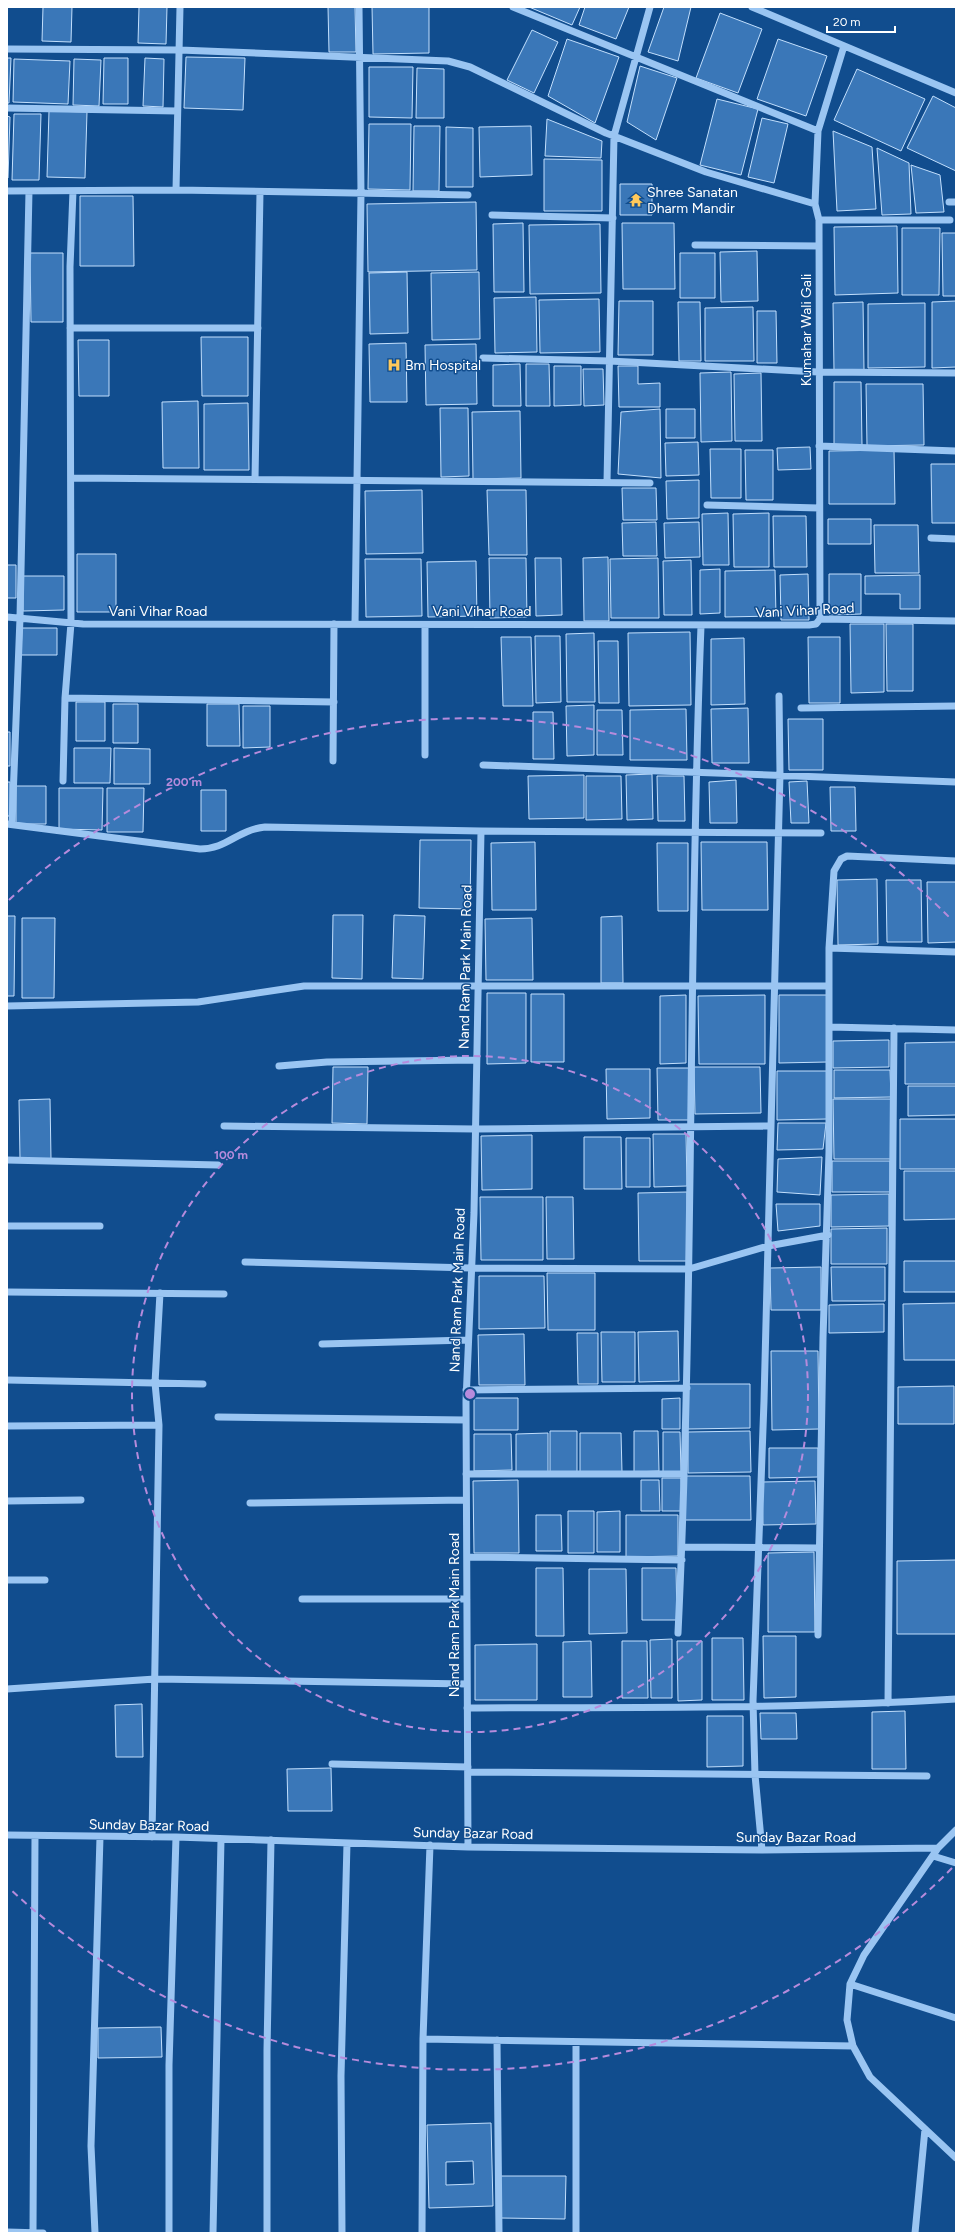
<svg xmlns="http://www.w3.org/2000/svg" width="963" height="2240" viewBox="0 0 963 2240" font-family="Figtree,sans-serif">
  <rect width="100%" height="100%" fill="#114d8e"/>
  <path fill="#3a77b8" stroke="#c2dffd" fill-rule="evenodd" d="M 43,7 L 72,7 L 71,42 L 42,41 Z
    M 139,7 L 167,7 L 166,44 L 138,43 Z
    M 328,7 L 355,7 L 356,52 L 329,52 Z
    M 372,7 L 429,7 L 429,53 L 373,54 Z
    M 529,7 L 580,7 L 572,25 Z
    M 585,7 L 629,7 L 616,39 L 579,25 Z
    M 664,7 L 691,7 L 678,61 L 648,52 Z
    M 720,13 L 762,29 L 738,93 L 696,78 Z
    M 532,30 L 558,42 L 534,93 L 507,80 Z
    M 567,39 L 619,57 L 595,123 L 548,96 Z
    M 778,39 L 827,56 L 806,116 L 757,99 Z
    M 186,57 L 245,58 L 243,110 L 184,108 Z
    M 7,58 L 11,58 L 9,103 L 7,103 Z
    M 104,58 L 128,58 L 128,104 L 103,104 Z
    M 145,58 L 164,59 L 163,107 L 143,106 Z
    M 14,59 L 70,61 L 68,104 L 13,102 Z
    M 74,59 L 101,60 L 99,106 L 73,105 Z
    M 640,66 L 677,78 L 656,140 L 627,122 Z
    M 369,67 L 413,67 L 412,118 L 369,117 Z
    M 417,68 L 444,69 L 444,118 L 416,118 Z
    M 857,69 L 925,99 L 901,151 L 834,120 Z
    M 933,96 L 956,108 L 956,171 L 907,148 Z
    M 717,99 L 758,109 L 741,175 L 700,165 Z
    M 49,111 L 87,112 L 85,178 L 47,177 Z
    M 14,114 L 41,114 L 39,180 L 12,180 Z
    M 7,116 L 10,117 L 8,178 L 7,178 Z
    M 762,118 L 788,124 L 774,183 L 748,177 Z
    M 547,119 L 602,141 L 601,158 L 545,156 Z
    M 369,124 L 411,124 L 410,190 L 368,189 Z
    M 414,126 L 440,126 L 439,191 L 413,191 Z
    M 531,126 L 532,175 L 480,177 L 479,127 Z
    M 446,127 L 473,128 L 473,187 L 446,187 Z
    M 833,131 L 872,147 L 876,209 L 837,211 Z
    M 877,148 L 909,163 L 911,214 L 882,215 Z
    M 544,159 L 602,160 L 602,211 L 544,211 Z
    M 911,165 L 940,175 L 944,212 L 916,213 Z
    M 620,184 L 652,184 L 652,215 L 620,215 Z
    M 80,196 L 133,196 L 134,266 L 80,266 Z
    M 476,202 L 477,270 L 368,272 L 367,204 Z
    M 523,223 L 524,292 L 494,292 L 493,224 Z
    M 622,223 L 674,223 L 675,289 L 623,289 Z
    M 600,224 L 601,293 L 530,294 L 529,225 Z
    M 897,226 L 898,293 L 835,295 L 834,227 Z
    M 902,228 L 940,228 L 939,295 L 902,295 Z
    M 942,233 L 956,233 L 956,296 L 943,296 Z
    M 757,251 L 758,301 L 721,302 L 720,252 Z
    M 30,253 L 63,253 L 63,322 L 31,322 Z
    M 680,253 L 715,253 L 715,298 L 680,298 Z
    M 407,272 L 408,333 L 370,334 L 369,273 Z
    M 479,272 L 480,339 L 432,340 L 431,273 Z
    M 536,297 L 537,352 L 495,353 L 494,298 Z
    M 599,299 L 600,352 L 540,353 L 539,300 Z
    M 619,301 L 653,301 L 653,355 L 618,355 Z
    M 956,301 L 956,367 L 932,368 L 932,302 Z
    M 678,302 L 700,302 L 701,361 L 679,361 Z
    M 863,302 L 864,370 L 834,371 L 833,303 Z
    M 925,303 L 925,367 L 868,368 L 868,304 Z
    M 753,307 L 754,361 L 705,361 L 705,308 Z
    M 757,311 L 776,311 L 777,363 L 757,363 Z
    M 201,337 L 248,337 L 248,396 L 202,396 Z
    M 78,340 L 109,340 L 109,396 L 79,396 Z
    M 406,343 L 407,402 L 370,402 L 369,344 Z
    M 476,344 L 477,404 L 426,405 L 425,345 Z
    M 520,364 L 521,406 L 493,406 L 493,365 Z
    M 526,364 L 549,364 L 550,406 L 526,406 Z
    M 554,366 L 581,366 L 581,405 L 554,406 Z
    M 618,366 L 638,366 L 638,384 L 660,383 L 660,407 L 619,407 Z
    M 583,369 L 603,369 L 604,405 L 584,406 Z
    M 731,372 L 732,441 L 701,442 L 700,373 Z
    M 761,373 L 762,441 L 735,441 L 734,374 Z
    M 834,382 L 861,382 L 862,445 L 834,446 Z
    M 866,384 L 923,384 L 924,445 L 867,446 Z
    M 198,401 L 199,468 L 163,468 L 162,402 Z
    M 248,403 L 249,470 L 204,470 L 204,404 Z
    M 440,408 L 468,408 L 469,476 L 441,477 Z
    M 660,409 L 661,478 L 618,474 L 621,412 Z
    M 666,409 L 695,409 L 695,438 L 666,438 Z
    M 520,411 L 521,478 L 473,479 L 472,412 Z
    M 698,442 L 699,475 L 666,476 L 665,443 Z
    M 810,447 L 811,469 L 778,470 L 777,448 Z
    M 710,449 L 741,449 L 741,498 L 711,498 Z
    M 745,450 L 773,450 L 773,500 L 746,500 Z
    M 894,450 L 895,504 L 829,504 L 829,451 Z
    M 931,464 L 956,464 L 956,523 L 932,523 Z
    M 699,480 L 699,518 L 667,519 L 666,481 Z
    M 622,488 L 656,488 L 657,520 L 623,520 Z
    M 422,490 L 423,553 L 366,554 L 365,491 Z
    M 487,490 L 526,490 L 527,555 L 489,555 Z
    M 728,513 L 729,565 L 703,565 L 702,514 Z
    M 769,513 L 769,567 L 734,567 L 733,514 Z
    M 773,516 L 806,516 L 807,567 L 774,567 Z
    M 828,519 L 871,519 L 871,544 L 828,544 Z
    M 656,522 L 657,556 L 623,556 L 622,523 Z
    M 699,522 L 700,557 L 665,558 L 664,523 Z
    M 874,525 L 918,525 L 919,573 L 875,573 Z
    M 77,554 L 116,554 L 116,612 L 77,612 Z
    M 608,557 L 609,621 L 584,621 L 583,558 Z
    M 489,558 L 526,558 L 527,617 L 490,618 Z
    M 535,558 L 561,558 L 562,615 L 536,616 Z
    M 658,558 L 659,618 L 611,618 L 610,559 Z
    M 365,559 L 421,559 L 422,616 L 366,617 Z
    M 691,560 L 692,615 L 664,615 L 663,561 Z
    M 476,561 L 477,616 L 428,617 L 427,562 Z
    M 7,565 L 16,565 L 16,598 L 7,598 Z
    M 720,569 L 720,613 L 700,614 L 700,570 Z
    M 775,570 L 776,616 L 725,617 L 725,571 Z
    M 808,574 L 809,620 L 781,620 L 780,575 Z
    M 829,574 L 861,574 L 861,614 L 829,615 Z
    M 920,575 L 920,609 L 900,609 L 900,594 L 865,594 L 865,576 Z
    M 23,576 L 64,576 L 64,610 L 23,611 Z
    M 850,624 L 884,624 L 884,692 L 851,693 Z
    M 886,624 L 913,624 L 913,691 L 887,691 Z
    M 22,628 L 57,628 L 57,655 L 21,655 Z
    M 690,632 L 691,705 L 629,706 L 628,633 Z
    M 594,633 L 595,702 L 567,702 L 566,634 Z
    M 535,636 L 560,636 L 561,702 L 536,703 Z
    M 501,637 L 531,637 L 533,706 L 503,706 Z
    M 808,637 L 840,637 L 840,703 L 809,703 Z
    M 744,638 L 745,704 L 711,705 L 711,639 Z
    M 598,641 L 618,641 L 619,703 L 599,703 Z
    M 76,702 L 105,702 L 105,741 L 76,741 Z
    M 113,704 L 138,704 L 138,743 L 113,743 Z
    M 207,704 L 239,704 L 240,746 L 207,746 Z
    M 594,705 L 594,755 L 567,756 L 566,706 Z
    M 243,706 L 270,706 L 270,747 L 243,748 Z
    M 748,708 L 749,763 L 712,763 L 711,709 Z
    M 686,709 L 687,760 L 630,760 L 630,710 Z
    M 597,710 L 622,710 L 623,755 L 597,755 Z
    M 533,712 L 553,712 L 554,759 L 533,759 Z
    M 788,719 L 823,719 L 823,770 L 789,770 Z
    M 7,732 L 10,732 L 10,766 L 7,766 Z
    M 74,748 L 111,748 L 110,783 L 74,783 Z
    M 114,748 L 150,749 L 150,784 L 114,784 Z
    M 652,774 L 653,819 L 627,820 L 626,775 Z
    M 584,775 L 584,818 L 529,819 L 528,776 Z
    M 586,776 L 621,776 L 622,819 L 586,820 Z
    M 657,776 L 684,776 L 685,821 L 658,821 Z
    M 736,780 L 737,823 L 710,823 L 709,782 Z
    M 807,781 L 809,823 L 791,823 L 789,782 Z
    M 7,782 L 10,782 L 10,816 L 7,816 Z
    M 16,786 L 46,786 L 46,824 L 16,824 Z
    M 830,787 L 855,787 L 856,831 L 831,831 Z
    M 59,788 L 103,788 L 102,830 L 59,829 Z
    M 107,788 L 144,788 L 143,832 L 107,832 Z
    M 201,790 L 226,790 L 226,831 L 201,831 Z
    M 420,840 L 471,840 L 470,909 L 419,908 Z
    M 535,842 L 536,910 L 492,910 L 491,843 Z
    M 701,842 L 767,842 L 768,910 L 702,910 Z
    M 657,843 L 688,843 L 688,911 L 658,911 Z
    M 877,879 L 878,944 L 838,945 L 837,880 Z
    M 886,880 L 921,880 L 922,942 L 887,942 Z
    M 927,882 L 956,882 L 956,942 L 928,943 Z
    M 333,915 L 363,915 L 362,979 L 332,978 Z
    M 394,915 L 425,916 L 423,979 L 392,978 Z
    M 7,916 L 15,916 L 14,996 L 7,996 Z
    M 622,916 L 623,983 L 601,983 L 601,917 Z
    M 22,918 L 55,918 L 54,998 L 22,998 Z
    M 532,918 L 533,980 L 486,980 L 485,919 Z
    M 487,993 L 526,993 L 526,1063 L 487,1064 Z
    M 531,994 L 564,994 L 564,1062 L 531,1062 Z
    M 686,995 L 686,1063 L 660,1064 L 660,996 Z
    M 765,995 L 765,1064 L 699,1064 L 698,996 Z
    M 779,995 L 827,995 L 828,1062 L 779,1063 Z
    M 889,1040 L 889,1067 L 833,1068 L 833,1041 Z
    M 956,1042 L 956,1084 L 905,1084 L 905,1043 Z
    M 333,1067 L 368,1067 L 367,1124 L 332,1123 Z
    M 694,1067 L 760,1067 L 761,1113 L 695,1114 Z
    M 657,1068 L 689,1068 L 689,1120 L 658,1120 Z
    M 606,1069 L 650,1069 L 650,1118 L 607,1119 Z
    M 834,1070 L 890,1070 L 891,1097 L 834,1098 Z
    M 777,1071 L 827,1071 L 827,1119 L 777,1120 Z
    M 908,1086 L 956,1086 L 956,1115 L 908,1116 Z
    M 50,1099 L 51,1159 L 20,1159 L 19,1100 Z
    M 833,1099 L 891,1099 L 892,1159 L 834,1159 Z
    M 900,1119 L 956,1119 L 956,1169 L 900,1169 Z
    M 778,1123 L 826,1123 L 823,1149 L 777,1150 Z
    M 653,1134 L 686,1134 L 687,1186 L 654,1187 Z
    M 532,1135 L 532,1189 L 482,1190 L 481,1136 Z
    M 584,1137 L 621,1137 L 622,1189 L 584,1189 Z
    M 626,1138 L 650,1138 L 650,1187 L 626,1187 Z
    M 822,1157 L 820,1195 L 777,1192 L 778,1159 Z
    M 832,1161 L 890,1161 L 890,1192 L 832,1192 Z
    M 904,1171 L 956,1171 L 956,1219 L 904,1220 Z
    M 687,1192 L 687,1261 L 639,1261 L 638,1193 Z
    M 889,1194 L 889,1226 L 831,1227 L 831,1195 Z
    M 480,1197 L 543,1197 L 543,1260 L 481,1260 Z
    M 546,1197 L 573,1197 L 574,1259 L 547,1259 Z
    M 776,1204 L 820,1204 L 820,1226 L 778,1231 Z
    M 887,1228 L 887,1264 L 831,1264 L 831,1229 Z
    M 904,1261 L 956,1261 L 956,1292 L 904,1292 Z
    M 821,1267 L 821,1310 L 771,1310 L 770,1268 Z
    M 831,1267 L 885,1267 L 885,1301 L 832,1301 Z
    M 547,1273 L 595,1273 L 595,1330 L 548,1330 Z
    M 479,1276 L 544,1276 L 545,1328 L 479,1329 Z
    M 956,1303 L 956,1360 L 904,1360 L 903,1304 Z
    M 884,1304 L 884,1332 L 829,1333 L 829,1305 Z
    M 678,1331 L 679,1381 L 639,1382 L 638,1332 Z
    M 601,1332 L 635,1332 L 635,1382 L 602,1382 Z
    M 577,1333 L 598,1333 L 598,1384 L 578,1384 Z
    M 524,1334 L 525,1385 L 479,1385 L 478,1335 Z
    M 771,1351 L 818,1351 L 819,1429 L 772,1430 Z
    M 687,1384 L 750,1384 L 750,1428 L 688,1429 Z
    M 954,1386 L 954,1424 L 898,1424 L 898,1387 Z
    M 474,1398 L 518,1398 L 518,1430 L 474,1430 Z
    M 680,1398 L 680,1429 L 662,1429 L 662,1399 Z
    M 550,1431 L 577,1431 L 577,1472 L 550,1472 Z
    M 634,1431 L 658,1431 L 659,1471 L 634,1472 Z
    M 750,1431 L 751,1472 L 688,1473 L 688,1432 Z
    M 663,1432 L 680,1432 L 681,1472 L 663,1472 Z
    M 548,1433 L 548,1472 L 516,1472 L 516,1434 Z
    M 580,1433 L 621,1433 L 622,1472 L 580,1473 Z
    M 474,1434 L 511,1434 L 512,1470 L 474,1471 Z
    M 769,1448 L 818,1448 L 818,1477 L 769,1478 Z
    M 685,1476 L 750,1476 L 751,1520 L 685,1520 Z
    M 662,1478 L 681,1478 L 682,1511 L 662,1511 Z
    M 518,1480 L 519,1553 L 474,1553 L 473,1481 Z
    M 641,1480 L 659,1480 L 660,1511 L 641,1511 Z
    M 815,1481 L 816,1524 L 763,1525 L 762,1482 Z
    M 568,1511 L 594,1511 L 594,1553 L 568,1553 Z
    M 620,1511 L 620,1552 L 597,1552 L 597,1512 Z
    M 536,1515 L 561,1515 L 562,1551 L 536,1551 Z
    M 626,1515 L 678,1515 L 678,1556 L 626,1557 Z
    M 814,1552 L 815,1632 L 768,1632 L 768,1553 Z
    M 956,1560 L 956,1634 L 897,1634 L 897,1561 Z
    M 536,1568 L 563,1568 L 564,1636 L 536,1636 Z
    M 642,1568 L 676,1568 L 677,1620 L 642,1620 Z
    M 589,1569 L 626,1569 L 627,1633 L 589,1634 Z
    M 763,1636 L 796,1636 L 796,1697 L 764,1698 Z
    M 712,1638 L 743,1638 L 744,1700 L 712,1700 Z
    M 672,1639 L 672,1698 L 651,1698 L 650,1640 Z
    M 591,1641 L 592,1697 L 563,1697 L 563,1642 Z
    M 622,1641 L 647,1641 L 648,1698 L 622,1698 Z
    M 677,1641 L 702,1641 L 702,1700 L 678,1701 Z
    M 537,1644 L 537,1700 L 475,1700 L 475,1645 Z
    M 142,1704 L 143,1757 L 116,1757 L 115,1705 Z
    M 905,1711 L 906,1769 L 872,1769 L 872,1712 Z
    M 760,1713 L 796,1713 L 797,1739 L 761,1739 Z
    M 707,1716 L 743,1716 L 743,1766 L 707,1767 Z
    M 331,1768 L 332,1811 L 288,1811 L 287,1769 Z
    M 161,2027 L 162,2057 L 98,2058 L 98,2028 Z
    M 491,2123 L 493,2206 L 429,2208 L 427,2125 ZM 473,2161 L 474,2184 L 446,2185 L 446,2162 Z
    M 500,2176 L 566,2176 L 565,2219 L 500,2218 Z"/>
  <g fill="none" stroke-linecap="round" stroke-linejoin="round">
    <path stroke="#9ac5f2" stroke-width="7" d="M 513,7 L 818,131
      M 752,7 L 956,93
      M 7,49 L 180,50 L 448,61 L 470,67 L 606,133 L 706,172 L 815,204
      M 7,108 L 177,111
      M 176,190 L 180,7
      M 7,191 L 176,190 L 468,195
      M 949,202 L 956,202
      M 492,215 L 613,218
      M 819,220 L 950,220
      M 695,245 L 819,246
      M 70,328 L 258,328
      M 483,358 L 610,361 L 818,372 L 956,373
      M 819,446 L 956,451
      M 71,478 L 650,483
      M 255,479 L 260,192
      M 607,482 L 614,136 L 650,7
      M 707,505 L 819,508
      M 931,538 L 956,539
      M 7,617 L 83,624 L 809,625 L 816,624 L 820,619 L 956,621
      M 820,619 L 819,220 L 815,204 L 818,131 L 844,46
      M 355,624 L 361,193 L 359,7
      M 65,698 L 334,702
      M 801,708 L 956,706
      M 425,755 L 425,625
      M 333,761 L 334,624
      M 483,765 C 641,771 798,775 956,782
      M 63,781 L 65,698 L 71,623 L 70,267 L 73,191
      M 7,824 L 200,849 C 227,849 237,830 265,827 L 481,831 L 821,833
      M 12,824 L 20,618 L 29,191
      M 829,948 L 956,952
      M 7,1006 L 198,1002 L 304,986 L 829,986
      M 830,1027 L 956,1030
      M 279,1066 L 327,1062 L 476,1060
      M 224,1126 L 475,1129 L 771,1126
      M 7,1160 L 218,1165
      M 7,1226 L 100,1226
      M 245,1262 L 471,1268 L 689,1269 L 768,1246 L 828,1235
      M 7,1292 L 224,1294
      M 322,1344 L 468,1340
      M 7,1380 L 203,1384
      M 466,1390 L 687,1388
      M 218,1417 L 466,1420
      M 7,1426 L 159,1425
      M 466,1474 L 684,1474
      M 7,1501 L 81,1500
      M 250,1503 L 466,1500
      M 682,1547 L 819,1548
      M 467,1557 L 682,1560
      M 7,1580 L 45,1580
      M 302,1599 L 467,1599
      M 678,1633 C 694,1298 688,961 701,626
      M 818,1635 L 823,1338 L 829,1152 L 829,948 L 834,871 L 841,859 L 847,856 L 956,861
      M 7,1689 L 155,1679 L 467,1684
      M 888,1703 L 894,1028
      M 467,1708 C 630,1707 793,1709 956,1699
      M 332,1764 L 468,1767
      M 468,1772 L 927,1776
      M 956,1830 L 938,1848 L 864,1955 L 850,1984 L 847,2020 L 853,2046 L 870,2077 L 956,2158
      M 7,1835 L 176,1837 L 468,1847 L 762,1850 L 938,1848
      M 152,1837 L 159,1425 L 155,1383 L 160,1293
      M 468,1847 L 466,1401 L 474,1213 L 481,831
      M 762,1850 L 755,1775 L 753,1701 L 764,1401 L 780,774 L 779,696
      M 933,1856 L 956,1863
      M 850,1984 L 956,2018
      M 423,2039 L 853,2046
      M 497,2040 L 499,2233
      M 576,2042 L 576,2233
      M 7,2232 L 43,2233
      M 33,2232 L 35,1836
      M 95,2233 L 91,2146 L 100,1837
      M 169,2233 L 169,2065 L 176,1837
      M 213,2233 L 221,1839
      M 267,2233 L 267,2050 L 271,1840
      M 342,2233 L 341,2076 L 347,1843
      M 422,2233 L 423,2039 L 430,1845
      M 915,2233 L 925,2129"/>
  </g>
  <g fill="none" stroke="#b68bdc" stroke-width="2" stroke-dasharray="7 5">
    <circle cx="470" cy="1394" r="338"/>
    <path d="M952 1868A676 676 0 0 1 9 1888M9 900A676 676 0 0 1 952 920"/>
  </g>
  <defs>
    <g id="temple-bare" transform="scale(1.08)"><path d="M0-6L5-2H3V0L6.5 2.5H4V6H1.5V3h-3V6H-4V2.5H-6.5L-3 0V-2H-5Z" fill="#ffc95b" stroke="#114d8e" stroke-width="2.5" paint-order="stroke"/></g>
    <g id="hospital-bare" transform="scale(1.08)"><path d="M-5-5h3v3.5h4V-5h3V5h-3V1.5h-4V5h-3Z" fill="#ffc95b" stroke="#114d8e" stroke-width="2.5" paint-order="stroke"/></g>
  </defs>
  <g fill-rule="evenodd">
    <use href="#temple-bare" x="636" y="200"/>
    <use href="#hospital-bare" x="394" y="365"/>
  </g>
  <g text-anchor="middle" stroke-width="3" stroke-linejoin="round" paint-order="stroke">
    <g font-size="14" fill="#fff" stroke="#114d8e" text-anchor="start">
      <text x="647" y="197">Shree Sanatan<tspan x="647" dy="16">Dharm Mandir</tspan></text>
      <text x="405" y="370">Bm Hospital</text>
    </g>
    <g font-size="14" fill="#fff" stroke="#114d8e">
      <text transform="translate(806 330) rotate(-90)" y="5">Kumahar Wali Gali</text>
      <text transform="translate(805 610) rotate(-3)" y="5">Vani Vihar Road</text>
      <text x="158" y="616">Vani Vihar Road</text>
      <text x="482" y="616">Vani Vihar Road</text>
      <text transform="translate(465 967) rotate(-89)" y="5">Nand Ram Park Main Road</text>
      <text transform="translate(457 1290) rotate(-88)" y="5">Nand Ram Park Main Road</text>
      <text transform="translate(454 1615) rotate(-90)" y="5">Nand Ram Park Main Road</text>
      <text transform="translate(149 1825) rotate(1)" y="5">Sunday Bazar Road</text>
      <text transform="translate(473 1833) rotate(1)" y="5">Sunday Bazar Road</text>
      <text x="796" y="1842">Sunday Bazar Road</text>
    </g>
  </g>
  <circle cx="470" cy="1394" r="6" fill="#b68bdc" stroke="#114d8e" stroke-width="2"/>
  <g font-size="12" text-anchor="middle" font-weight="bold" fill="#b68bdc" stroke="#114d8e" stroke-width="3" stroke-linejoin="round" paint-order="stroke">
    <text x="184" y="786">200 m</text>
    <text x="231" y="1159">100 m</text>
  </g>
  <rect width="963" height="2240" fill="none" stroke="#ffffff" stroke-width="16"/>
  <path d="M827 26v6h68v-6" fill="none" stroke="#ffffff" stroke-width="2"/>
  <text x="833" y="26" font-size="12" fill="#ffffff" stroke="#114d8e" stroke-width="3" paint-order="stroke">20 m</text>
</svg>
